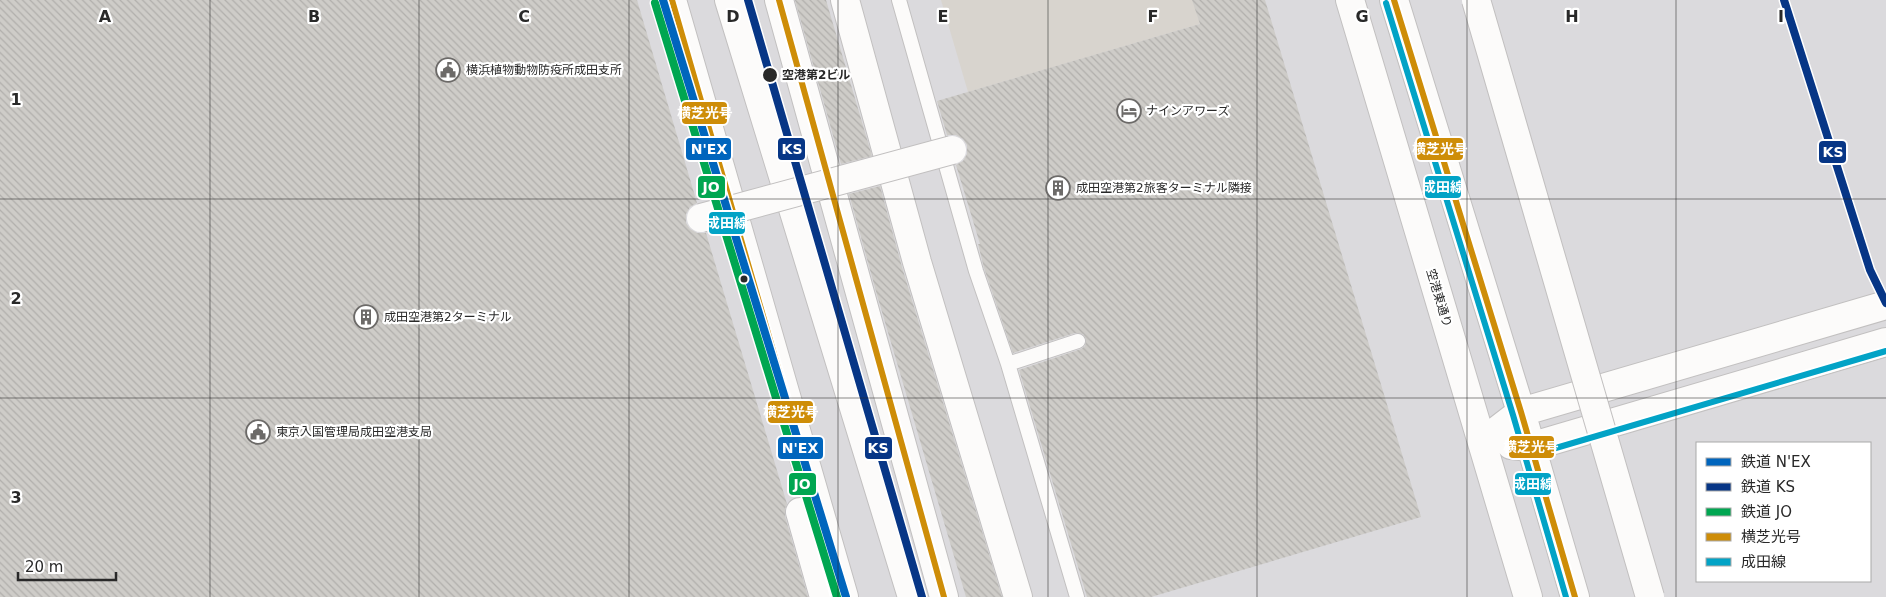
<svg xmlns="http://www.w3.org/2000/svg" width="1886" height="597" viewBox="0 0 1886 597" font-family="'DejaVu Sans','Noto Sans JP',sans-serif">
  <defs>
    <pattern id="building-back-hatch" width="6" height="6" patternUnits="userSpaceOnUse" patternTransform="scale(1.25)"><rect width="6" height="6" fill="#ceccc8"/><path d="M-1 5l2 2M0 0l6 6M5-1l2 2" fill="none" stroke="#b1afac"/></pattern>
  </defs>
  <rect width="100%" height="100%" fill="#e8e3de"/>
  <path fill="#dbdadd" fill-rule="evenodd" d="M 0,0 L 1886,0 L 1886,597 L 0,597 ZM 1697,443 L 1870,443 L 1870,581 L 1697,581 Z"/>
  <path fill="#d8d4ce" d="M 941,0 L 1193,0 L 1200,24 L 968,92 Z"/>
  <path fill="url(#building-back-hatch)" d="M 0,0 L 637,0 L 697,203 L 690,207 L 686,214 L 686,223 L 690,229 L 697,233 L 706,233 L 787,504 L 785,509 L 785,516 L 808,597 L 0,597 Z
    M 795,0 L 826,0 L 872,156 L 841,164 Z
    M 1192,0 L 1265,0 L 1421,517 L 1151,597 L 1087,597 L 1019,370 L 1081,349 L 1085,346 L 1086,339 L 1083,334 L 1075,333 L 1013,353 L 984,268 L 978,244 L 980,244 L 956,165 L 963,161 L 967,154 L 967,145 L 963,139 L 956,135 L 947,135 L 937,101 L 1200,24 Z
    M 880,186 L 902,267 L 1002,597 L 966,597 L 877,295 L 849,194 Z"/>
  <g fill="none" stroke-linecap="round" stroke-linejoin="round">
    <g stroke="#c2c0c0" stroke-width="16">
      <path id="lane" d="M 899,0 L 976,271 L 1008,364 L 1077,597
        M 1008,364 L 1078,341"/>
    </g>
    <g stroke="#c2c0c0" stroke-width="30">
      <path id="street" d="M 672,0 L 844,597
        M 779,0 L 944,597
        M 800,512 L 824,597"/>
    </g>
    <g stroke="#c2c0c0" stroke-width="30">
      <path id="secondary" d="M 729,0 L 912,597
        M 845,0 L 917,262 L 1018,597
        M 1350,0 L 1528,597
        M 1394,0 L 1521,412 L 1575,597
        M 1482,442 L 1521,412 L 1886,305
        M 1511,445 L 1530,447 L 1886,342"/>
    </g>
    <use href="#lane" stroke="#fcfbfa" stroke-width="14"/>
    <use href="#street" stroke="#fcfbfa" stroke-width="28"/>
    <use href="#secondary" stroke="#fcfbfa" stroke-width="28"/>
    <g stroke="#c2c0c0" stroke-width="30" stroke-linecap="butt">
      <path id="street-bridge" d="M 701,218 L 952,150"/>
    </g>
    <g stroke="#c2c0c0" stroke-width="30" stroke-linecap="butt">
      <path id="secondary-bridge" d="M 1476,0 L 1650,597"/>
    </g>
    <use href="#street-bridge" stroke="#fcfbfa" stroke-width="28"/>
    <use href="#secondary-bridge" stroke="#fcfbfa" stroke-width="28"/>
    <g stroke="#fff" stroke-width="10">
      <path id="bus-1" d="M 672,0 L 844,597
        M 779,0 L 944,597
        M 1394,0 L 1521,412 L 1575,597"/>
    </g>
    <g stroke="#fff" stroke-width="10">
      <path id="bus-2" d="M 664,2 L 835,597
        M 1386,3 L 1513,415 L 1566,597
        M 1532,455 L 1886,351"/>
    </g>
    <use href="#bus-1" stroke="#ce8d08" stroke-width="6"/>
    <use href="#bus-2" stroke="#02a3c6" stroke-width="6"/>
    <g stroke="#fff" stroke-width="11">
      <path id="rail-1" d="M 663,0 L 846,597"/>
    </g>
    <g stroke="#fff" stroke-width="11">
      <path id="rail-2" d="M 748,0 L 922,597
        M 1784,0 L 1870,270 L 1886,303"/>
    </g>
    <g stroke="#fff" stroke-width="11">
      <path id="rail-3" d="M 655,3 L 837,597"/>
    </g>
    <use href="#rail-1" stroke="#0065bd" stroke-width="8"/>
    <use href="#rail-2" stroke="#073686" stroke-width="8"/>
    <use href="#rail-3" stroke="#00a651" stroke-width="8"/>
  </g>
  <path fill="none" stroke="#292929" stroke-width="1" stroke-opacity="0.55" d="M 210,0 L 210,597M 419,0 L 419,597M 629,0 L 629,597M 838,0 L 838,597M 1048,0 L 1048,597M 1257,0 L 1257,597M 1467,0 L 1467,597M 1676,0 L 1676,597M 0,199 L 1886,199M 0,398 L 1886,398"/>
  <defs>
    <g id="civic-ring" transform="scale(1.25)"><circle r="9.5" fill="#fff" stroke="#6c6a68" stroke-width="1.5"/><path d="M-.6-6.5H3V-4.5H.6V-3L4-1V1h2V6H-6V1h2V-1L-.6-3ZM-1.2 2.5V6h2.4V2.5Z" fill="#6c6a68"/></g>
    <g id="hotel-ring" transform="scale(1.25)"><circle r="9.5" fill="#fff" stroke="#6c6a68" stroke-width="1.5"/><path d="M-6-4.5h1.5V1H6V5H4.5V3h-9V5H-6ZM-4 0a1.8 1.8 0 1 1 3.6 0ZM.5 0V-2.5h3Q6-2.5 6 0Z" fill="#6c6a68"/></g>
    <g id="building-ring" transform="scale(1.25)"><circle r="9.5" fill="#fff" stroke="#6c6a68" stroke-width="1.5"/><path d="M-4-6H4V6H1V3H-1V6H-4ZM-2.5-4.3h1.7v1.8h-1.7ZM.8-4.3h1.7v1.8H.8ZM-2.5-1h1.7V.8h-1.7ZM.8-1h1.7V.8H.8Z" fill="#6c6a68"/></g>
  </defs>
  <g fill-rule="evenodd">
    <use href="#civic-ring" x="448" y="70"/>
    <use href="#hotel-ring" x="1129" y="111"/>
    <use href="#building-ring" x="1058" y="188"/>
    <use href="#building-ring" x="366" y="317"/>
    <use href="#civic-ring" x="258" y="432"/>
  </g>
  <g fill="#292929" stroke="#fff" stroke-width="2">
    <circle cx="770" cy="75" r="8"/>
    <circle cx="744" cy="279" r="4.5"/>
  </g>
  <g text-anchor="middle" stroke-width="4.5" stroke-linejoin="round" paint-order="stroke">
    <g font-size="12" fill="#292929" stroke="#fff" text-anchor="start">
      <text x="466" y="74">横浜植物動物防疫所成田支所</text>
      <text x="1146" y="115">ナインアワーズ</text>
      <text x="1076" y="192">成田空港第2旅客ターミナル隣接</text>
      <text x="384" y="321">成田空港第2ターミナル</text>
      <text x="276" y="436">東京入国管理局成田空港支局</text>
    </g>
    <g font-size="12" font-weight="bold" fill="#292929" stroke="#fff" text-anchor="start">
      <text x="782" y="79">空港第2ビル</text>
    </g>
    <g font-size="12" fill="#292929" stroke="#fff">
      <text transform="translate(1439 298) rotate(73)" y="4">空港東通り</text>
    </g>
  </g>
  <g font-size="16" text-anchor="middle" font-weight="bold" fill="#292929" stroke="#fff" stroke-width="4.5" stroke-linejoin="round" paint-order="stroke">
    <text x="105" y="22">A</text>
    <text x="314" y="22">B</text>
    <text x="524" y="22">C</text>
    <text x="733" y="22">D</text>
    <text x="943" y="22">E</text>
    <text x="1153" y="22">F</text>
    <text x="1362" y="22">G</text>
    <text x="1572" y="22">H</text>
    <text x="1781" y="22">I</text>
    <text x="16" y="105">1</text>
    <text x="16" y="304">2</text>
    <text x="16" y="503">3</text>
  </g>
  <g stroke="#fff" stroke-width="2">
    <rect x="681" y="101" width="47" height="24" rx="5" fill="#ce8d08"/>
    <rect x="1416" y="137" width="48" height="24" rx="5" fill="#ce8d08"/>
    <rect x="685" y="137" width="47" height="24" rx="5" fill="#0065bd"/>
    <rect x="777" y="137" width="29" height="24" rx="5" fill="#073686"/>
    <rect x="1818" y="140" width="29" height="24" rx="5" fill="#073686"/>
    <rect x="1424" y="175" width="38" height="24" rx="5" fill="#02a3c6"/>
    <rect x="697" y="175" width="29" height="24" rx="5" fill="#00a651"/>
    <rect x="708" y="211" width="38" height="24" rx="5" fill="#02a3c6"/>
    <rect x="767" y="400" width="47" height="24" rx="5" fill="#ce8d08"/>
    <rect x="1508" y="435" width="47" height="24" rx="5" fill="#ce8d08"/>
    <rect x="777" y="436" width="47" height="24" rx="5" fill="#0065bd"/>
    <rect x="864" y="436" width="29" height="24" rx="5" fill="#073686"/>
    <rect x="1514" y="472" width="38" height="24" rx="5" fill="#02a3c6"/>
    <rect x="788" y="472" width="29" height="24" rx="5" fill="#00a651"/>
  </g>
  <g font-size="14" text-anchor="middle" font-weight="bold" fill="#fff">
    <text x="705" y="118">横芝光号</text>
    <text x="1440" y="154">横芝光号</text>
    <text x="709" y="154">N'EX</text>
    <text x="792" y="154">KS</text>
    <text x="1833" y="157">KS</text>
    <text x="1443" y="192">成田線</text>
    <text x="711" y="192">JO</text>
    <text x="727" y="228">成田線</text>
    <text x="791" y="417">横芝光号</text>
    <text x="1531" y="452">横芝光号</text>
    <text x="800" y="453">N'EX</text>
    <text x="878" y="453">KS</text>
    <text x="1533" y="489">成田線</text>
    <text x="802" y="489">JO</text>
  </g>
  <rect x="1696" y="442" width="175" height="140" fill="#ffffff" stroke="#a9a9a9"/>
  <rect x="1706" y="458" width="25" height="8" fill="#0065bd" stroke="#a9a9a9"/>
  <text x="1741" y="467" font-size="15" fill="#292929">鉄道 N'EX</text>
  <rect x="1706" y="483" width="25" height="8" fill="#073686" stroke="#a9a9a9"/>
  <text x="1741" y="492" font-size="15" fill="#292929">鉄道 KS</text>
  <rect x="1706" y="508" width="25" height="8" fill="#00a651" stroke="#a9a9a9"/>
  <text x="1741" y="517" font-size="15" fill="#292929">鉄道 JO</text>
  <rect x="1706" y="533" width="25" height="8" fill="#ce8d08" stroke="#a9a9a9"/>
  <text x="1741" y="542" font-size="15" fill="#292929">横芝光号</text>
  <rect x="1706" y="558" width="25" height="8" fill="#02a3c6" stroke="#a9a9a9"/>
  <text x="1741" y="567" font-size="15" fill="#292929">成田線</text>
  <path d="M18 572v8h98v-8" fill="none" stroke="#292929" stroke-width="2.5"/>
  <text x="25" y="572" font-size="15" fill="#292929" stroke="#ffffff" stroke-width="4" paint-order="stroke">20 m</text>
</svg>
